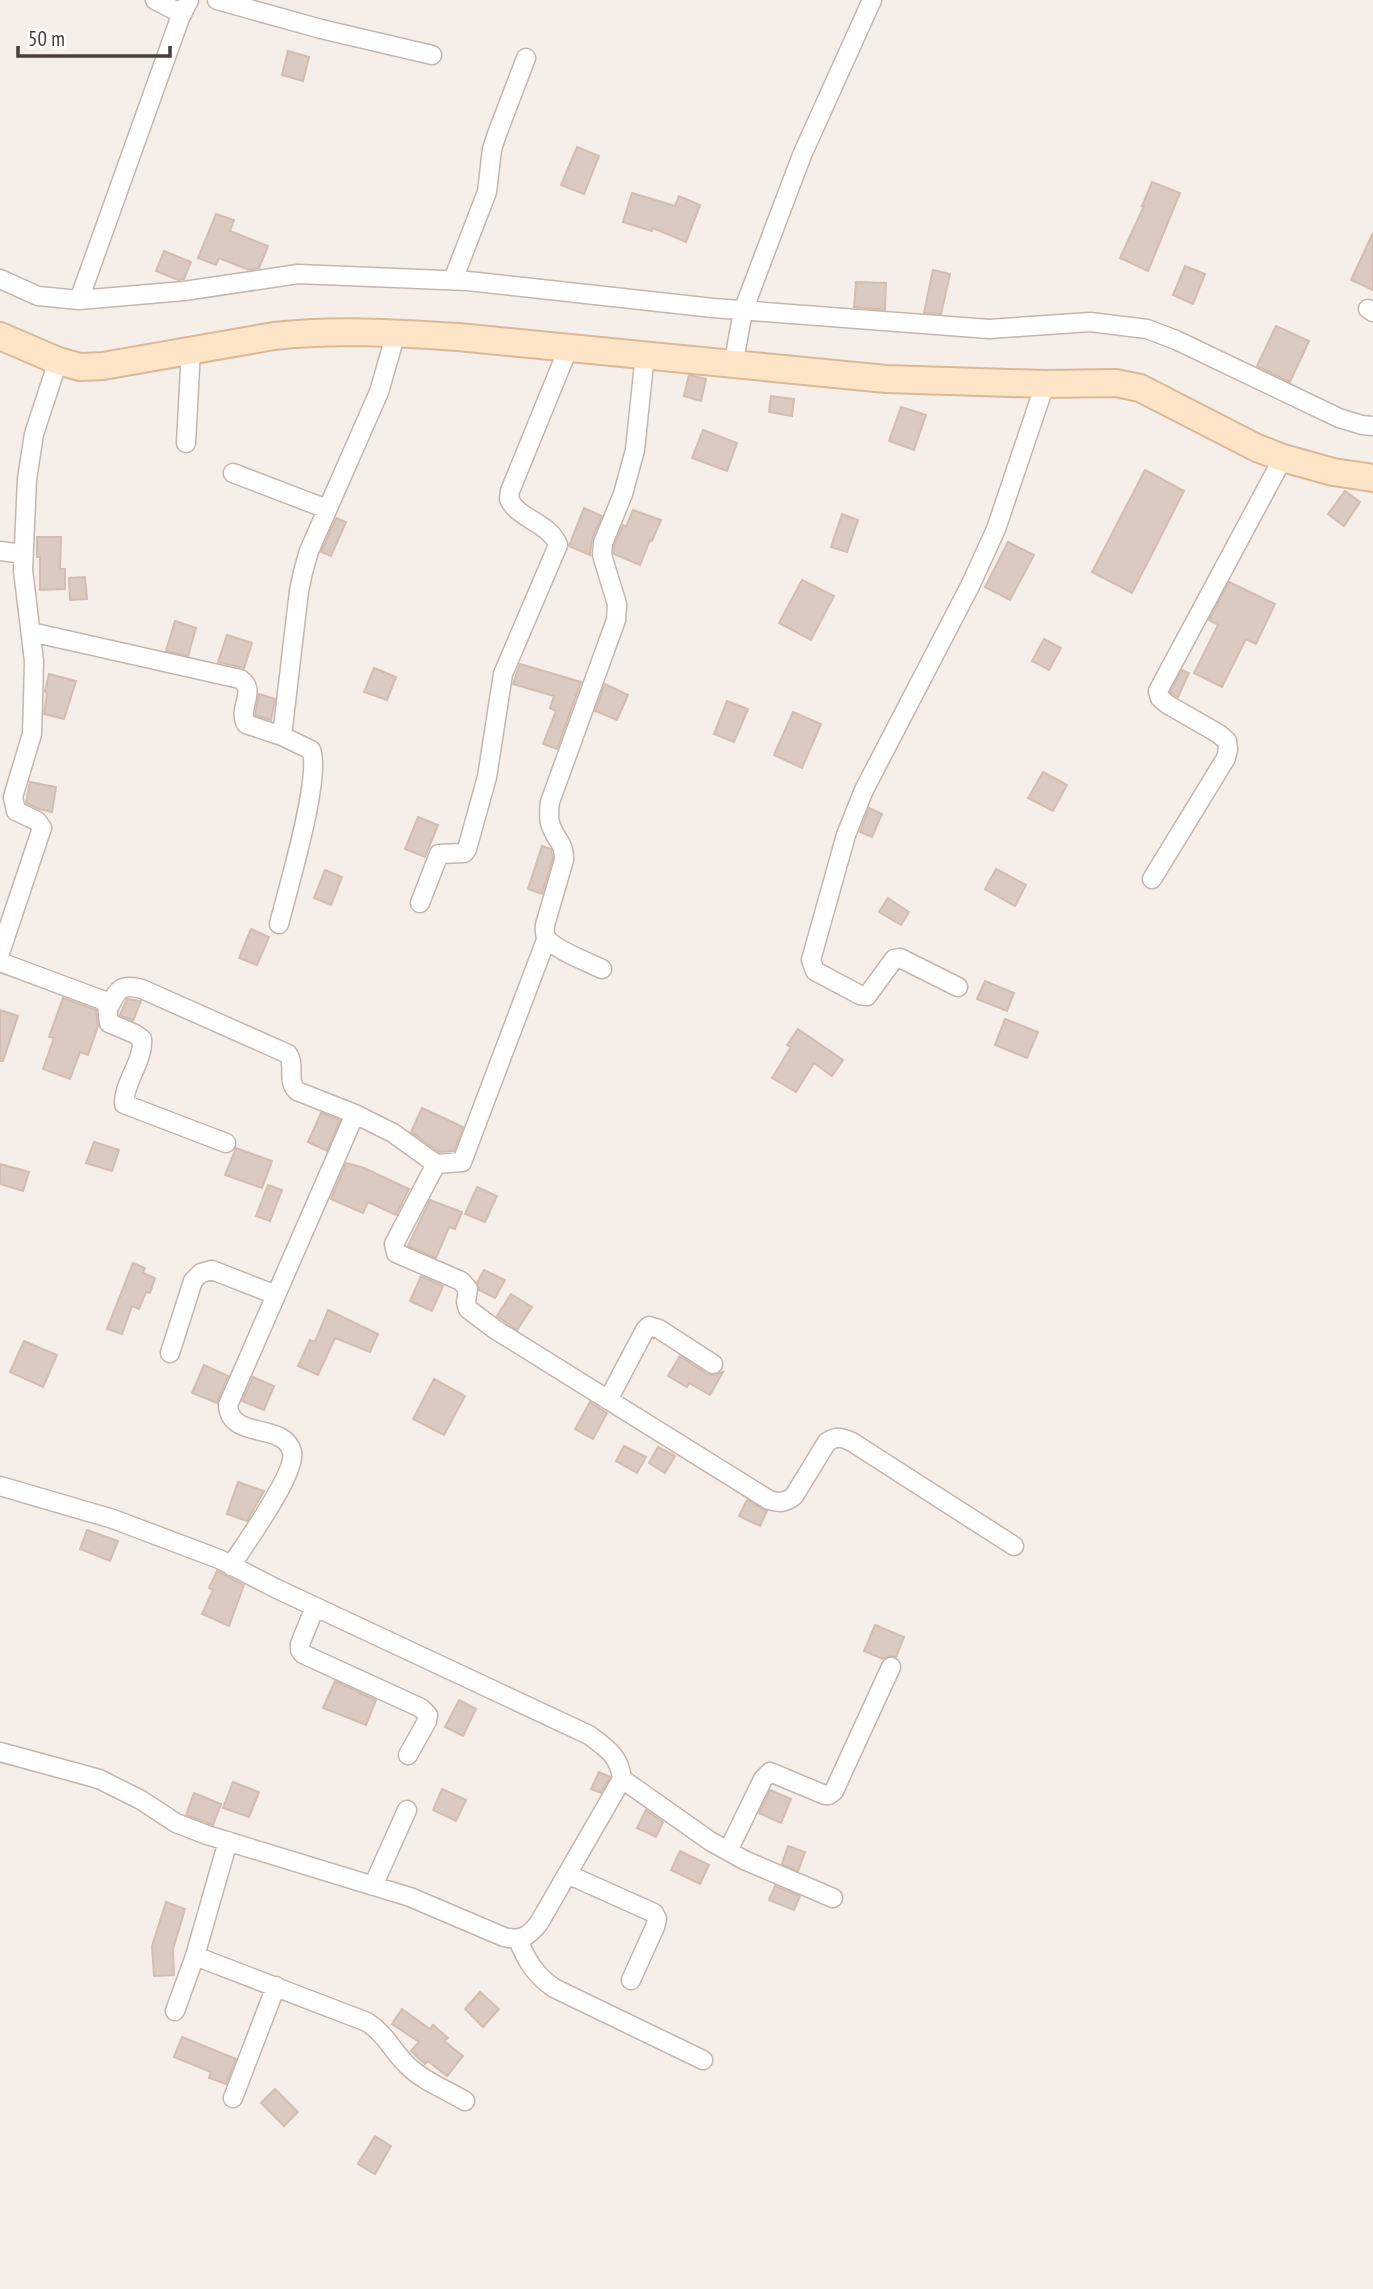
<svg xmlns="http://www.w3.org/2000/svg" width="1373" height="2289" viewBox="0 0 1373 2289" font-family="'PT Sans Narrow',sans-serif">
  <rect width="100%" height="100%" fill="#f5eee9"/>
  <path fill="#dacac1" stroke="#d2bdb0" stroke-width="2" d="M 288,51 L 309,57 L 303,81 L 282,75 Z
    M 577,147 L 599,156 L 584,194 L 561,185 Z
    M 1152,182 L 1180,193 L 1148,271 L 1120,258 L 1144,206 L 1142,206 Z
    M 632,193 L 675,206 L 679,196 L 700,205 L 686,242 L 653,228 L 652,231 L 623,222 Z
    M 216,214 L 234,220 L 230,231 L 268,246 L 259,268 L 249,270 L 219,258 L 216,265 L 198,258 Z
    M 1373,233 L 1373,290 L 1351,280 Z
    M 164,251 L 191,262 L 184,279 L 178,280 L 156,271 Z
    M 1185,266 L 1205,274 L 1193,304 L 1173,295 Z
    M 933,270 L 950,274 L 941,314 L 924,313 Z
    M 856,282 L 886,283 L 885,310 L 854,307 Z
    M 1276,326 L 1309,341 L 1290,382 L 1257,366 Z
    M 689,375 L 706,379 L 701,401 L 684,396 Z
    M 771,396 L 794,399 L 792,416 L 769,412 Z
    M 901,407 L 926,415 L 914,450 L 889,441 Z
    M 703,430 L 737,443 L 727,471 L 692,458 Z
    M 1145,470 L 1184,491 L 1132,593 L 1092,572 Z
    M 1345,491 L 1360,502 L 1344,526 L 1328,514 Z
    M 584,508 L 602,516 L 592,539 L 590,555 L 569,546 Z
    M 633,510 L 661,520 L 652,541 L 650,540 L 640,565 L 614,554 L 614,546 L 623,525 L 626,527 Z
    M 842,514 L 858,520 L 847,552 L 831,547 Z
    M 336,518 L 346,522 L 331,556 L 321,552 Z
    M 37,537 L 61,537 L 60,569 L 65,569 L 65,589 L 40,590 L 40,557 L 37,557 Z
    M 1008,542 L 1034,555 L 1010,600 L 985,587 Z
    M 85,577 L 87,599 L 70,600 L 69,578 Z
    M 802,580 L 834,596 L 811,640 L 779,623 Z
    M 1229,582 L 1275,604 L 1256,644 L 1246,639 L 1222,687 L 1194,673 L 1218,625 L 1209,620 Z
    M 175,621 L 196,628 L 188,656 L 166,651 Z
    M 227,635 L 252,643 L 244,668 L 218,662 Z
    M 1044,639 L 1061,648 L 1049,670 L 1032,661 Z
    M 520,664 L 581,682 L 557,749 L 543,744 L 556,711 L 550,708 L 554,696 L 513,684 Z
    M 374,668 L 396,677 L 387,700 L 364,692 Z
    M 1182,670 L 1189,673 L 1178,697 L 1170,692 Z
    M 49,674 L 76,681 L 64,719 L 44,714 L 47,694 L 45,691 Z
    M 605,684 L 628,695 L 617,720 L 595,711 Z
    M 259,694 L 275,699 L 271,720 L 255,715 Z
    M 727,701 L 748,709 L 734,742 L 714,734 Z
    M 793,712 L 821,724 L 802,768 L 774,755 Z
    M 1043,772 L 1067,785 L 1053,811 L 1028,798 Z
    M 30,782 L 56,787 L 52,812 L 39,809 L 26,803 Z
    M 869,808 L 882,814 L 872,837 L 860,832 Z
    M 418,817 L 438,825 L 425,857 L 405,849 Z
    M 542,846 L 551,849 L 553,858 L 542,894 L 528,889 Z
    M 996,869 L 1026,885 L 1015,906 L 985,889 Z
    M 325,870 L 342,877 L 331,905 L 314,898 Z
    M 888,898 L 909,912 L 901,925 L 879,912 Z
    M 251,929 L 269,937 L 257,965 L 239,958 Z
    M 985,981 L 1014,993 L 1007,1011 L 977,999 Z
    M 63,998 L 96,1010 L 98,1026 L 88,1055 L 80,1052 L 70,1079 L 43,1069 L 54,1038 L 49,1037 Z
    M 127,999 L 141,1001 L 133,1021 L 120,1015 Z
    M 0,1010 L 18,1016 L 3,1061 L 0,1061 Z
    M 1005,1019 L 1038,1032 L 1027,1058 L 995,1045 Z
    M 798,1029 L 843,1060 L 832,1076 L 814,1063 L 796,1092 L 772,1078 L 791,1047 L 787,1045 Z
    M 422,1108 L 463,1127 L 454,1151 L 439,1152 L 411,1132 Z
    M 321,1113 L 340,1120 L 327,1151 L 308,1142 Z
    M 94,1142 L 119,1150 L 112,1171 L 86,1163 Z
    M 236,1148 L 272,1161 L 262,1188 L 225,1175 Z
    M 346,1163 L 364,1168 L 409,1189 L 396,1215 L 368,1202 L 363,1213 L 331,1199 Z
    M 0,1164 L 29,1172 L 23,1191 L 0,1184 Z
    M 268,1185 L 282,1190 L 270,1221 L 256,1216 Z
    M 477,1187 L 497,1196 L 485,1222 L 465,1214 Z
    M 430,1200 L 462,1212 L 455,1229 L 449,1227 L 436,1258 L 408,1246 Z
    M 133,1263 L 145,1268 L 143,1273 L 155,1278 L 150,1293 L 146,1292 L 139,1309 L 132,1306 L 122,1334 L 107,1329 Z
    M 484,1270 L 505,1280 L 495,1298 L 479,1290 L 477,1283 Z
    M 421,1276 L 443,1286 L 432,1311 L 410,1301 Z
    M 511,1294 L 532,1307 L 517,1330 L 497,1316 Z
    M 328,1310 L 378,1334 L 370,1352 L 335,1338 L 318,1375 L 298,1366 L 310,1340 L 315,1342 Z
    M 24,1341 L 57,1355 L 43,1387 L 10,1372 Z
    M 680,1356 L 707,1374 L 713,1375 L 723,1372 L 710,1395 L 689,1383 L 687,1387 L 668,1376 Z
    M 204,1365 L 228,1376 L 217,1403 L 192,1393 Z
    M 253,1377 L 274,1386 L 264,1410 L 242,1401 Z
    M 434,1379 L 465,1396 L 444,1435 L 413,1419 Z
    M 590,1402 L 607,1413 L 593,1439 L 575,1429 Z
    M 624,1446 L 646,1457 L 637,1473 L 616,1461 Z
    M 658,1447 L 675,1456 L 665,1473 L 649,1463 Z
    M 238,1482 L 264,1491 L 247,1521 L 227,1514 Z
    M 747,1500 L 767,1511 L 760,1526 L 739,1516 Z
    M 87,1530 L 118,1541 L 110,1561 L 80,1549 Z
    M 217,1571 L 244,1585 L 229,1626 L 202,1614 L 213,1590 L 209,1588 Z
    M 875,1625 L 904,1637 L 896,1657 L 889,1656 L 883,1659 L 864,1651 Z
    M 335,1681 L 376,1700 L 366,1725 L 323,1708 Z
    M 459,1700 L 476,1709 L 463,1736 L 445,1727 Z
    M 599,1772 L 610,1777 L 601,1793 L 591,1789 Z
    M 233,1782 L 259,1792 L 249,1817 L 223,1808 Z
    M 442,1789 L 466,1800 L 456,1821 L 433,1810 Z
    M 770,1790 L 791,1799 L 781,1823 L 759,1813 Z
    M 194,1793 L 221,1804 L 213,1825 L 186,1815 Z
    M 646,1810 L 663,1822 L 656,1837 L 637,1828 Z
    M 788,1846 L 805,1852 L 798,1871 L 782,1864 Z
    M 680,1851 L 709,1865 L 700,1884 L 671,1870 Z
    M 775,1886 L 800,1896 L 794,1910 L 769,1900 Z
    M 166,1902 L 185,1909 L 173,1949 L 174,1975 L 154,1976 L 152,1946 Z
    M 480,1992 L 499,2009 L 483,2027 L 465,2009 Z
    M 402,2009 L 430,2029 L 433,2025 L 448,2038 L 444,2041 L 463,2056 L 447,2076 L 428,2061 L 425,2064 L 411,2051 L 419,2042 L 392,2024 Z
    M 182,2037 L 236,2059 L 226,2084 L 209,2078 L 211,2072 L 174,2057 Z
    M 275,2089 L 298,2112 L 284,2126 L 261,2103 Z
    M 375,2136 L 391,2146 L 375,2174 L 358,2164 Z"/>
  <g fill="none" stroke-linecap="round" stroke-linejoin="round">
    <g stroke="#c4b6ae" stroke-width="21">
      <path id="minor" d="M 155,0 L 182,14
        M 217,0 L 321,29 L 432,55
        M 0,279 L 38,296 L 79,300 L 184,291 L 298,274 L 468,281 L 713,308 L 989,329 L 1090,322 L 1147,329 L 1176,340 L 1339,418 L 1362,425 L 1373,426
        M 453,280 L 487,192 L 492,149 L 497,134 L 526,58
        M 79,300 L 180,18 L 189,0
        M 1368,309 L 1373,312
        M 733,366 L 743,311 L 802,155 L 872,0
        M 186,443 L 191,350
        M 233,473 L 327,509
        M 0,551 L 23,554
        M 31,632 L 240,679 C 258,691 237,707 246,724 L 282,736
        M 1152,879 L 1226,758 L 1228,749 L 1227,741 L 1219,734 L 1167,704 L 1160,698 L 1158,691 L 1283,458
        M 420,903 L 439,854 L 464,853 L 467,849 L 487,777 L 503,674 L 558,545 C 550,523 518,519 509,499 L 510,491 L 568,349
        M 279,924 C 287,892 322,776 311,750 L 282,736 L 299,591 L 303,572 L 309,551 L 379,392 L 396,333
        M 0,953 L 42,828 L 37,821 L 16,811 L 13,797 L 32,734 L 33,702 L 34,661 L 23,570 L 27,479 L 34,434 L 58,361
        M 0,962 L 102,1000 L 107,1005 L 109,1023 L 135,1034 L 142,1039 C 144,1061 124,1081 124,1104 L 226,1143
        M 602,969 C 590,963 551,948 546,937 C 544,933 545,930 545,925 L 564,860 C 565,844 556,840 551,826 C 548,819 549,810 550,802 L 616,620 L 617,604 L 602,555 L 603,543 L 623,494 L 635,450 L 645,354
        M 958,987 L 900,958 L 894,959 L 867,996 L 860,995 L 815,971 L 811,960 L 846,835 L 864,790 L 970,586 L 996,529 L 1045,384
        M 108,1009 C 118,990 119,983 142,989 L 288,1054 C 296,1066 286,1080 297,1091 L 355,1114 L 393,1133 L 436,1164 L 394,1244 L 396,1253 L 461,1281 L 468,1289 L 466,1302 L 468,1309 L 496,1330 L 769,1500 C 779,1503 785,1503 794,1496 L 827,1442 C 837,1436 842,1437 852,1442 L 1014,1546
        M 436,1164 L 462,1162 L 546,940 L 548,941
        M 170,1353 L 193,1281 L 201,1273 L 212,1270 L 276,1295
        M 608,1400 L 645,1330 L 649,1326 L 659,1329 L 713,1364
        M 0,1486 L 113,1519 L 219,1559 L 275,1588 L 589,1735 C 607,1748 620,1757 622,1779
        M 231,1566 C 244,1545 297,1473 292,1452 C 284,1421 230,1441 228,1405 L 355,1114
        M 315,1607 L 300,1644 L 300,1650 L 303,1654 L 421,1708 L 428,1715 L 427,1721 L 408,1755
        M 0,1752 L 99,1779 L 141,1800 L 176,1823 L 207,1835 L 410,1897 L 504,1937 C 521,1941 528,1937 539,1923 L 622,1779 L 710,1841 L 744,1860 L 833,1898
        M 728,1851 L 763,1779 L 770,1772 L 825,1795 L 829,1795 L 834,1791 L 891,1667
        M 567,1874 L 654,1913 L 657,1919 L 655,1927 L 631,1980
        M 373,1886 L 407,1810
        M 518,1940 C 527,1961 535,1975 554,1988 L 703,2060
        M 195,1956 L 367,2022 C 387,2035 392,2051 408,2066 C 423,2081 447,2090 465,2101
        M 175,2011 L 195,1956 L 228,1841
        M 233,2098 L 276,1986"/>
    </g>
    <g stroke="#d9b999" stroke-width="30">
      <path id="secondary" d="M 0,336 L 58,361 L 80,367 L 103,366 L 274,336 C 335,329 397,333 458,337 L 886,379 L 1045,384 L 1116,383 L 1140,388 L 1257,448 L 1283,458 L 1333,472 L 1373,478"/>
    </g>
    <use href="#minor" stroke="#fff" stroke-width="18"/>
    <use href="#secondary" stroke="#ffe5c8" stroke-width="26"/>
  </g>
  <path d="M18 46v10h152v-10" fill="none" stroke="#493d37" stroke-width="3.5"/>
  <text x="28" y="46" font-size="21" fill="#493d37" stroke="#ffffff" stroke-width="5" paint-order="stroke">50 m</text>
</svg>
